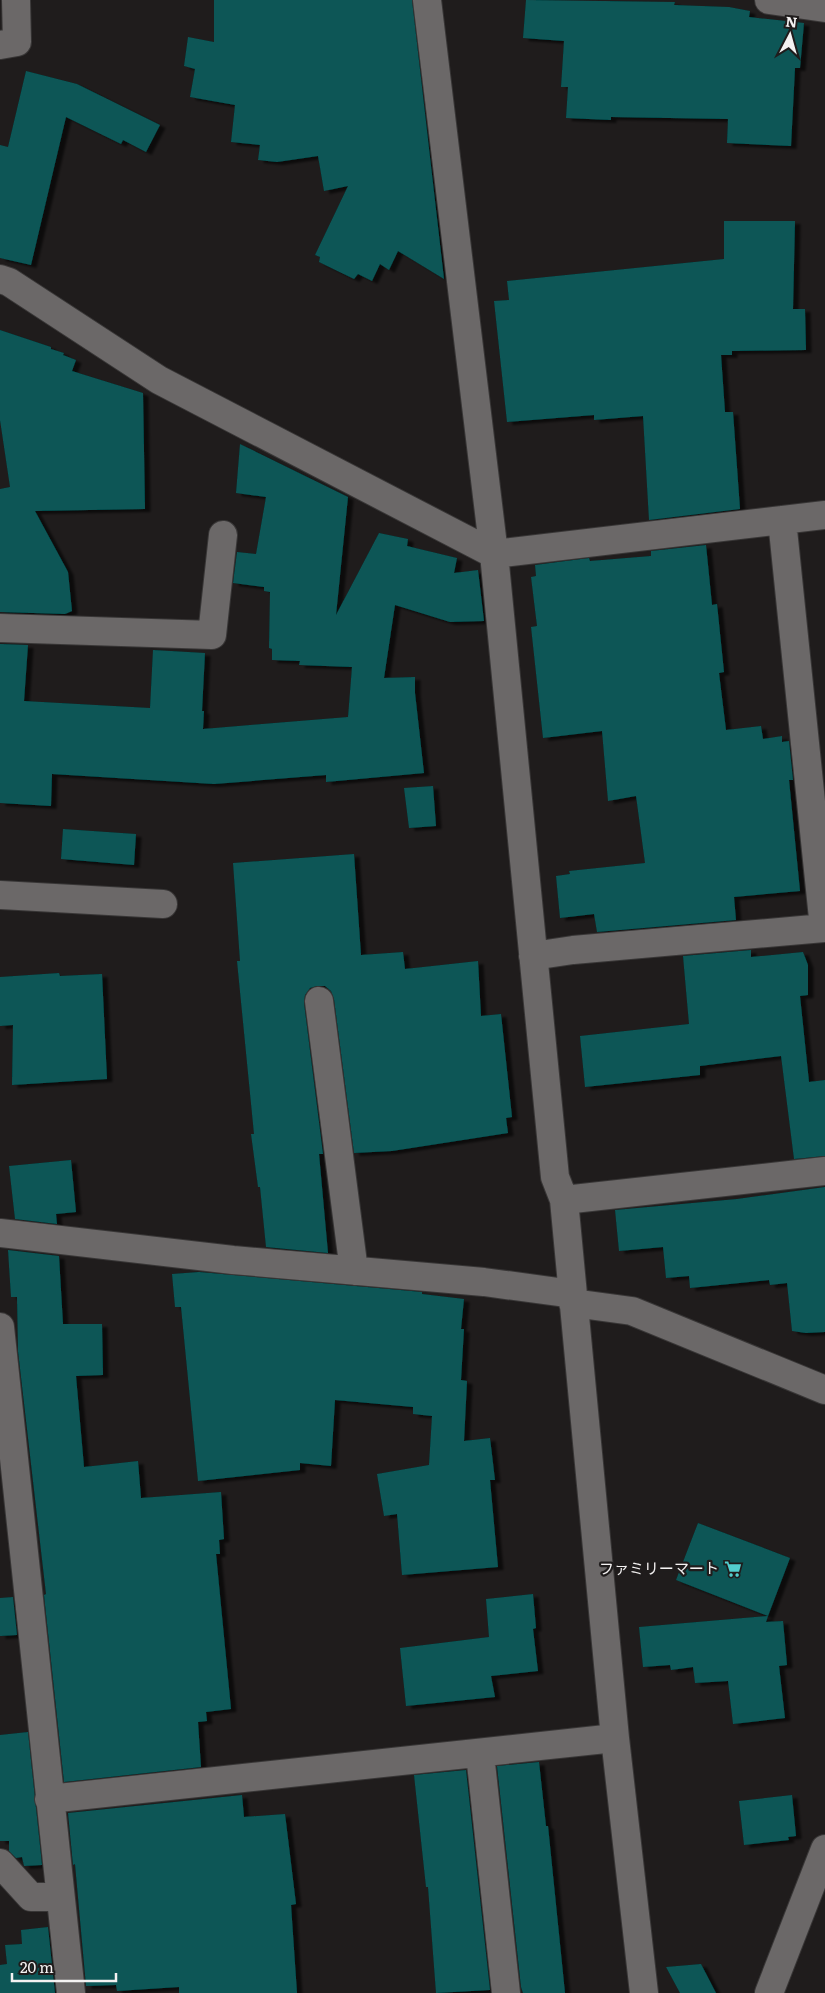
<svg xmlns="http://www.w3.org/2000/svg" width="825" height="1993" viewBox="0 0 825 1993" font-family="Literata,'Noto Sans JP',serif">
  <defs>
    <filter id="shadow"><feDropShadow dx="5.5" dy="3" stdDeviation="1" flood-color="#0009"/></filter>
  </defs>
  <rect width="100%" height="100%" fill="#1f1c1c"/>
  <path fill="#085757" filter="url(#shadow)" d="M 214,0 L 412,0 L 444,279 L 398,251 L 389,270 L 380,264 L 372,281 L 358,274 L 354,279 L 319,262 L 320,257 L 315,255 L 348,186 L 324,191 L 318,156 L 277,162 L 258,160 L 260,145 L 231,142 L 235,105 L 190,97 L 195,69 L 184,66 L 188,37 L 214,42 Z
    M 526,0 L 675,2 L 674,5 L 729,7 L 750,11 L 749,17 L 804,23 L 800,68 L 795,68 L 791,146 L 727,143 L 728,119 L 611,117 L 611,120 L 566,118 L 568,87 L 561,87 L 564,41 L 523,38 Z
    M 26,71 L 77,84 L 160,125 L 146,152 L 123,140 L 121,144 L 66,117 L 31,265 L 0,258 L 0,145 L 8,147 Z
    M 724,221 L 795,221 L 793,309 L 805,309 L 806,350 L 732,351 L 732,355 L 721,355 L 725,412 L 733,412 L 740,509 L 649,520 L 643,416 L 594,420 L 594,415 L 507,422 L 494,301 L 509,300 L 507,281 L 724,259 Z
    M 0,330 L 51,347 L 51,349 L 64,353 L 63,355 L 76,360 L 72,371 L 143,393 L 145,509 L 35,511 L 68,572 L 72,611 L 65,614 L 0,612 L 0,489 L 10,487 L 0,420 Z
    M 240,444 L 348,497 L 336,615 L 379,533 L 408,539 L 407,546 L 457,558 L 454,573 L 478,570 L 484,621 L 450,622 L 395,605 L 384,678 L 415,677 L 415,693 L 424,773 L 326,782 L 326,775 L 214,784 L 52,774 L 51,806 L 0,803 L 0,644 L 28,645 L 24,701 L 150,708 L 153,650 L 205,653 L 202,711 L 204,711 L 203,729 L 348,717 L 352,667 L 299,665 L 300,661 L 272,660 L 272,649 L 269,648 L 270,592 L 264,591 L 264,587 L 233,583 L 237,552 L 256,554 L 266,497 L 236,493 Z
    M 706,545 L 712,605 L 717,604 L 724,672 L 719,673 L 726,730 L 761,726 L 763,739 L 782,736 L 782,742 L 789,741 L 793,780 L 789,780 L 800,891 L 734,897 L 736,920 L 597,932 L 594,914 L 560,918 L 556,876 L 570,874 L 569,871 L 645,863 L 636,796 L 608,801 L 602,731 L 543,738 L 531,627 L 537,626 L 531,577 L 536,576 L 535,565 L 589,558 L 590,561 L 651,556 L 651,551 Z
    M 433,786 L 436,826 L 409,828 L 404,788 Z
    M 63,829 L 136,834 L 134,865 L 61,859 Z
    M 354,854 L 361,955 L 403,952 L 405,969 L 478,961 L 481,1016 L 501,1014 L 512,1117 L 506,1118 L 508,1133 L 392,1151 L 354,1153 L 334,999 L 331,991 L 325,986 L 317,986 L 310,988 L 305,995 L 304,1003 L 323,1154 L 319,1154 L 328,1253 L 266,1247 L 260,1187 L 258,1187 L 251,1134 L 254,1134 L 237,961 L 240,961 L 233,863 Z
    M 751,950 L 751,957 L 803,952 L 808,965 L 808,995 L 800,996 L 809,1082 L 825,1080 L 825,1156 L 794,1159 L 781,1056 L 700,1066 L 700,1075 L 585,1087 L 580,1036 L 689,1024 L 683,956 Z
    M 59,973 L 60,976 L 102,974 L 107,1079 L 12,1085 L 13,1025 L 0,1026 L 0,977 Z
    M 71,1160 L 76,1212 L 56,1214 L 57,1224 L 15,1219 L 9,1166 Z
    M 825,1187 L 825,1332 L 806,1333 L 792,1331 L 787,1283 L 770,1285 L 769,1280 L 690,1288 L 689,1276 L 666,1278 L 663,1247 L 619,1251 L 615,1210 L 737,1199 Z
    M 8,1250 L 59,1256 L 63,1324 L 102,1324 L 103,1375 L 76,1376 L 84,1467 L 138,1461 L 141,1498 L 221,1492 L 224,1539 L 219,1540 L 220,1554 L 216,1554 L 231,1709 L 206,1712 L 207,1721 L 198,1722 L 201,1767 L 64,1782 L 44,1595 L 46,1594 L 18,1351 L 17,1297 L 11,1297 Z
    M 199,1272 L 422,1292 L 422,1294 L 464,1299 L 461,1329 L 464,1329 L 461,1380 L 467,1381 L 464,1441 L 490,1438 L 495,1480 L 490,1480 L 498,1567 L 402,1575 L 397,1514 L 384,1516 L 377,1474 L 429,1465 L 432,1416 L 413,1414 L 413,1407 L 335,1400 L 331,1466 L 300,1463 L 300,1470 L 198,1481 L 181,1307 L 175,1307 L 172,1274 Z
    M 698,1523 L 790,1558 L 768,1616 L 676,1580 Z
    M 533,1594 L 536,1628 L 533,1629 L 538,1671 L 491,1676 L 495,1697 L 406,1706 L 400,1648 L 489,1637 L 486,1599 Z
    M 13,1597 L 17,1635 L 0,1636 L 0,1598 Z
    M 768,1616 L 766,1622 L 783,1621 L 787,1665 L 779,1666 L 785,1718 L 733,1724 L 728,1681 L 695,1683 L 693,1667 L 671,1670 L 670,1665 L 643,1667 L 639,1627 Z
    M 28,1732 L 42,1865 L 24,1866 L 22,1857 L 16,1858 L 9,1851 L 9,1841 L 0,1841 L 0,1735 Z
    M 539,1762 L 546,1826 L 548,1826 L 565,1993 L 523,1993 L 521,1987 L 497,1766 Z
    M 466,1770 L 490,1990 L 436,1993 L 428,1887 L 426,1887 L 414,1775 Z
    M 242,1795 L 244,1817 L 285,1814 L 296,1904 L 291,1905 L 297,1993 L 179,1993 L 179,1987 L 117,1991 L 116,1985 L 86,1986 L 75,1864 L 73,1865 L 68,1813 Z
    M 792,1795 L 796,1836 L 788,1837 L 789,1840 L 744,1845 L 739,1801 Z
    M 48,1927 L 55,1993 L 0,1993 L 0,1965 L 7,1964 L 5,1945 L 22,1944 L 21,1930 Z
    M 701,1964 L 716,1993 L 680,1993 L 666,1967 Z"/>
  <g fill="none" stroke-linecap="round" stroke-linejoin="round">
    <g stroke="#383636" stroke-width="30">
      <path id="minor" d="M 427,0 L 494,554 L 555,1177 L 564,1200 L 615,1738 L 644,1993
        M 769,0 L 825,8
        M 0,45 L 17,42 L 16,0
        M 0,279 L 9,282 L 159,380 L 494,554 L 825,515
        M 0,628 L 212,635 L 223,535
        M 0,895 L 163,904
        M 533,956 L 573,950 L 824,928 L 782,520
        M 319,1001 L 354,1271
        M 564,1200 L 825,1171
        M 0,1233 L 233,1260 L 484,1282 L 573,1294
        M 573,1303 L 632,1311 L 825,1390
        M 0,1327 L 71,1993
        M 480,1754 L 506,1993
        M 49,1799 L 615,1738
        M 0,1863 L 31,1897 L 60,1897
        M 769,1993 L 825,1849"/>
    </g>
    <use href="#minor" stroke="#6b6868" stroke-width="28"/>
  </g>
  <defs>
    <g id="supermarket-bare" transform="scale(1.35)"><path d="M-6-5.5h2.5l.6 2H6L4.5 2H-2.5L-4.4-4H-6ZM-1.5 3.2a1.3 1.3 0 1 0 .1 0ZM3 3.2a1.3 1.3 0 1 0 .1 0Z" fill="#52cdcd" stroke="#1f1c1c" stroke-width="2.5" paint-order="stroke"/></g>
  </defs>
  <g fill-rule="evenodd">
    <use href="#supermarket-bare" x="733" y="1569"/>
  </g>
  <g text-anchor="middle" stroke-width="4.5" stroke-linejoin="round" paint-order="stroke">
    <g font-size="15" fill="#f4f2f2" stroke="#1f1c1c" text-anchor="end">
      <text x="719" y="1574">ファミリーマート</text>
    </g>
  </g>
  <g transform="translate(790 35) rotate(6)" stroke="#1f1c1c" stroke-width="4" paint-order="stroke">
  <path d="M0-4L9 19L0 12L-9 19Z" fill="#f4f2f2"/>
  <text y="-8" font-size="14" font-weight="bold" text-anchor="middle" fill="#f4f2f2">N</text>
  </g>
  <path d="M12 1973v8h104v-8" fill="none" stroke="#f4f2f2" stroke-width="2.5"/>
  <text x="20" y="1973" font-size="15" fill="#f4f2f2" stroke="#1f1c1c" stroke-width="4" paint-order="stroke">20 m</text>
</svg>
